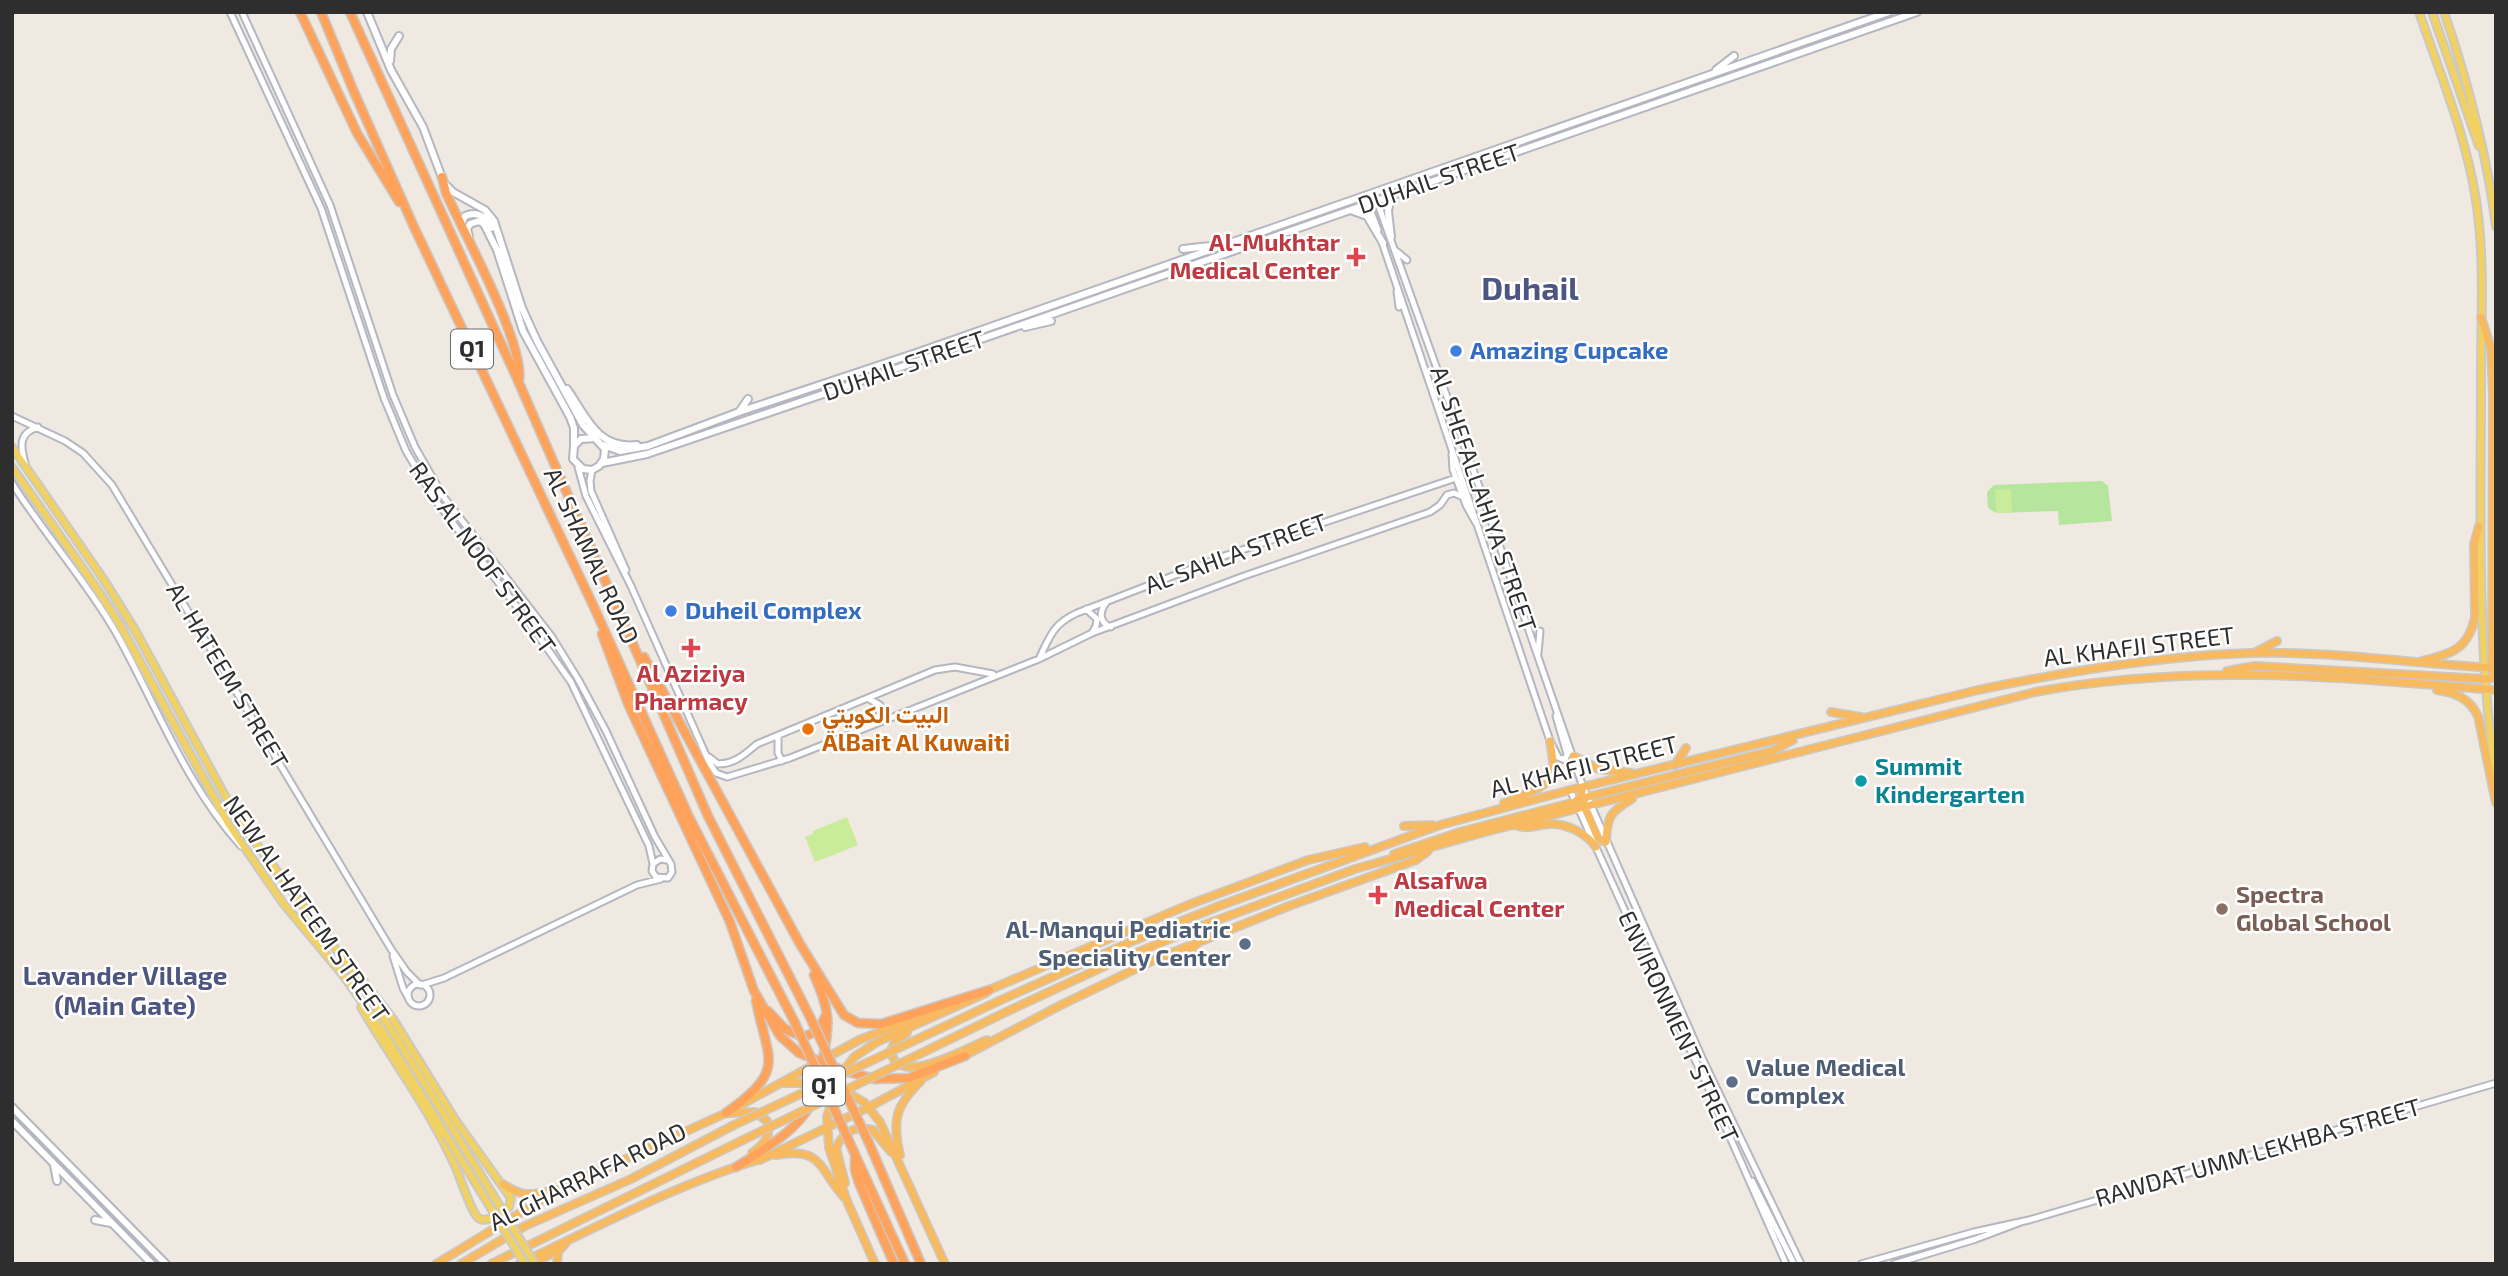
<svg xmlns="http://www.w3.org/2000/svg" width="2508" height="1276" viewBox="0 0 2508 1276" font-family="'Exo 2',Vazirmatn,sans-serif">
  <rect width="100%" height="100%" fill="#efe9e1"/>
  <path fill="#b6e59e" d="M 2102,481 L 2108,486 L 2112,521 L 2059,525 L 2058,511 L 1996,513 L 1988,508 L 1987,492 L 1994,485 Z"/>
  <path fill="#c9ec9a" d="M 2011,489 L 2012,513 L 1996,513 L 1995,490 Z
    M 847,817 L 858,845 L 815,862 L 805,837 L 813,834 L 813,831 Z"/>
  <g fill="none" stroke-linecap="round" stroke-linejoin="round">
    <g stroke="#b4b7c1" stroke-width="9">
      <path id="tertiary" d="M 230,12 L 321,208 L 384,398 L 406,451 L 436,501 L 527,620 L 571,682 L 649,846 L 653,864
        M 242,12 L 330,205 L 393,395 L 415,447 L 443,496 L 552,637 L 578,679 L 606,731 L 655,837 L 671,864 L 672,872 L 668,878 L 656,877 L 652,871 L 653,864 L 660,859 L 667,860
        M 1374,193 L 1480,489 L 1583,787 L 1703,1060 L 1801,1264
        M 1365,196 L 1378,230
        M 1382,242 L 1550,741 L 1558,757 L 1565,760 L 1567,754 L 1556,716
        M 1396,251 L 1407,260
        M 1397,291 L 1399,307
        M 12,416 L 65,441 L 83,453 L 112,485 L 391,949 L 407,972 L 420,985
        M 1452,454 L 1453,470 L 1466,505 L 1476,523
        M 25,463 C 20,445 19,433 38,427
        M 578,467 L 586,496 L 631,586 L 709,762 L 716,773 L 727,777 L 790,758 L 1039,659 L 1092,633 L 1244,576 L 1430,512 L 1440,505 L 1447,495 L 1454,493 L 1463,497
        M 592,470 L 590,481 L 591,491 L 626,570
        M 12,483 C 44,534 85,579 115,631 C 156,704 185,784 241,846
        M 1106,603 C 1099,612 1099,623 1111,627
        M 1086,609 L 1097,619 L 1096,626 L 1092,633
        M 1538,653 L 1540,631
        M 1039,659 C 1050,636 1053,624 1077,613 L 1227,555 L 1456,478
        M 869,699 L 880,705 L 880,712 L 876,723
        M 778,737 L 778,753 L 782,761
        M 709,757 L 718,764 C 735,764 745,754 757,744 L 935,670 L 955,667 L 993,674
        M 1570,790 L 1663,995 L 1703,1076 L 1786,1264
        M 393,956 L 403,988 L 409,999
        M408 995a11 11 0 1 1 22 0a11 11 0 1 1-22 0Z
        M 422,985 L 444,978 L 637,885 L 661,879
        M 1752,1181 L 1794,1264
        M 1861,1264 L 1974,1232 L 2029,1220 L 2496,1083
        M 1894,1264 L 1976,1239 L 2021,1222"/>
    </g>
    <g stroke="#b4b7c1" stroke-width="10">
      <path id="secondary" d="M 367,12 L 391,70 L 423,127 L 444,183 L 453,192 L 485,210 L 494,221 L 522,308 L 537,341 L 583,425 L 605,449 L 604,459 L 599,466 L 592,470 L 583,469 L 573,459 L 574,446 L 581,439 L 595,438
        M 390,61 L 391,49 L 399,36
        M 1716,70 L 1734,56
        M 1482,168 L 1499,164
        M 1353,211 L 1367,216 L 1383,243
        M 461,224 L 465,216 C 477,211 486,216 491,228
        M 469,237 L 467,229 L 470,224 L 479,221 L 484,224 L 497,250 L 523,331 L 570,417 L 574,428 L 574,443
        M 1391,237 L 1388,211 L 1391,196
        M 1183,249 L 1210,246
        M 1025,327 L 1051,321
        M 567,389 C 586,416 597,450 637,445
        M 739,412 L 748,399
        M 603,445 L 620,451 L 648,446 L 739,412 L 916,353 L 1889,12
        M 602,463 L 647,454 L 838,389 L 1917,12
        M 12,1107 L 166,1264
        M 12,1121 L 152,1264
        M 54,1165 L 57,1181
        M 95,1220 L 111,1223"/>
    </g>
    <g stroke="#c9c9c9" stroke-width="10">
      <path id="primary" d="M 2419,12 C 2440,74 2466,135 2476,200 C 2485,257 2481,317 2481,375 C 2481,510 2476,644 2496,778
        M 2432,12 L 2479,146
        M 2444,12 C 2468,82 2487,154 2496,227
        M 12,447 L 104,580 L 135,630 L 237,818 L 350,968 L 387,1023 L 454,1131
        M 12,467 L 95,586 L 120,625 L 229,825 L 283,903 L 343,975 L 382,1030 L 446,1135
        M 357,973 L 393,1019 L 456,1121 L 511,1198 L 509,1207 C 502,1211 489,1223 480,1219 C 472,1216 460,1176 455,1166 C 430,1110 392,1060 361,1007"/>
    </g>
    <g stroke="#c9c9c9" stroke-width="10">
      <path id="trunk" d="M 2481,317 L 2491,348 L 2493,395 L 2492,668 L 2496,679
        M 2256,652 L 2277,641
        M 2422,661 C 2452,653 2468,650 2475,617 L 2474,544 L 2479,526
        M 2227,671 L 2255,666 L 2486,679 L 2496,677
        M 2437,690 C 2456,693 2469,698 2478,716 L 2496,803
        M 1831,712 L 1861,717
        M 1573,756 L 1599,769 L 1631,773
        M 1675,765 L 1686,748
        M 1504,803 C 1520,795 1550,790 1553,769 C 1554,760 1551,750 1550,741
        M 1579,805 L 1587,797 L 1772,751 L 1793,740
        M 1584,805 L 1598,838 L 1606,842 C 1607,816 1610,812 1632,799
        M 1515,825 C 1528,830 1536,825 1549,824 C 1566,823 1586,833 1596,847
        M 1404,826 L 1432,825
        M 1394,854 L 1460,832 L 1575,802 L 1581,795 L 1583,787
        M 1185,956 L 1197,944
        M 984,992 L 1188,905 L 1308,860 L 1365,847
        M 1001,1000 L 1135,940 L 1219,906 L 1440,825 L 1570,790 L 1978,690 C 2068,671 2159,656 2252,653 C 2333,651 2415,664 2496,668
        M 1006,1012 L 1105,966 L 1196,928 L 1355,869 L 1485,832 L 2035,692 C 2190,663 2340,677 2496,690
        M 907,1033 L 896,1040 L 891,1050 C 895,1090 967,1048 987,1040
        M 960,1058 L 1061,1005 L 1154,960 L 1289,906 L 1416,860 L 1428,851
        M 784,1083 L 824,1083
        M 842,1089 L 865,1103 L 880,1122 L 945,1264
        M 730,1113 L 755,1112 L 767,1121 C 772,1136 764,1144 752,1153
        M 776,1155 C 823,1146 819,1170 844,1197
        M 900,1155 C 892,1121 895,1106 921,1081
        M 760,1160 L 869,1107 L 934,1072
        M 845,1183 L 836,1148 C 843,1132 856,1125 873,1130 L 891,1152
        M 503,1184 C 520,1196 530,1196 550,1191
        M 436,1264 L 558,1190 L 726,1113 L 859,1040 L 934,1011
        M 461,1264 L 525,1226 L 631,1179 L 732,1126
        M 491,1264 L 743,1140
        M 519,1264 C 597,1227 681,1182 764,1158
        M 532,1264 L 549,1255 L 554,1249
        M 557,1264 L 558,1252 L 566,1243
        M 875,1264 L 847,1201 L 829,1148 L 827,1117 L 839,1077 L 854,1057 L 877,1042 L 986,993"/>
    </g>
    <g stroke="#c9c9c9" stroke-width="11">
      <path id="motorway" d="M 300,12 L 357,133 L 399,202
        M 321,12 L 354,92 L 414,227 L 593,605 L 689,817 L 795,1023
        M 350,12 L 519,383 L 708,816 L 810,1017
        M 442,177 L 446,193 C 464,233 524,342 519,380
        M 602,634 L 629,706 L 730,922 L 754,991 L 780,1036 L 799,1053 L 842,1070 L 874,1079 L 909,1078 L 965,1056
        M 644,657 L 800,944 L 844,1015 L 858,1023 L 881,1024 L 989,990
        M 768,1011 L 785,1029 L 803,1037 L 818,1031 L 825,1017
        M 726,1113 C 786,1069 769,1064 756,1001
        M 869,1143 L 921,1264
        M 853,1150 L 905,1264
        M 855,1158 L 855,1170 L 859,1183 L 894,1264
        M 736,1167 C 769,1146 807,1126 819,1086 C 821,1077 822,1068 823,1059 C 830,1022 830,1010 814,975"/>
    </g>
    <use href="#tertiary" stroke="#fff" stroke-width="5"/>
    <use href="#secondary" stroke="#fff" stroke-width="6"/>
    <use href="#primary" stroke="#f2d163" stroke-width="6"/>
    <use href="#trunk" stroke="#f8ba60" stroke-width="7"/>
    <use href="#motorway" stroke="#ffa35c" stroke-width="8"/>
    <g stroke="#c9c9c9" stroke-width="10" stroke-linecap="butt">
      <path id="primary-bridge" d="M 454,1131 L 535,1264
        M 446,1135 L 525,1264"/>
    </g>
    <g stroke="#c9c9c9" stroke-width="10" stroke-linecap="butt">
      <path id="trunk-bridge" d="M 732,1126 L 1001,1000
        M 743,1140 L 1006,1012"/>
    </g>
    <g stroke="#c9c9c9" stroke-width="11" stroke-linecap="butt">
      <path id="motorway-bridge" d="M 810,1017 L 869,1143
        M 795,1023 L 853,1150"/>
    </g>
    <use href="#primary-bridge" stroke="#f2d163" stroke-width="6"/>
    <use href="#trunk-bridge" stroke="#f8ba60" stroke-width="7"/>
    <use href="#motorway-bridge" stroke="#ffa35c" stroke-width="8"/>
  </g>
  <g fill="#e0444e" stroke="#fff" stroke-width="2.5">
    <path d="M1352.5 246.5h7v7h7v7h-7v7h-7v-7h-7v-7h7z"/>
    <path d="M687.5 637.5h7v7h7v7h-7v7h-7v-7h-7v-7h7z"/>
    <path d="M1374.5 884.5h7v7h7v7h-7v7h-7v-7h-7v-7h7z"/>
  </g>
  <g fill="#3f7fe0" stroke="#fff" stroke-width="2.5">
    <circle cx="1456" cy="351" r="7"/>
    <circle cx="671" cy="611" r="7"/>
  </g>
  <circle fill="#e8710a" stroke="#fff" stroke-width="2.5" cx="808" cy="729" r="7"/>
  <circle fill="#0f9aa8" stroke="#fff" stroke-width="2.5" cx="1861" cy="781" r="7"/>
  <circle fill="#8d6e63" stroke="#fff" stroke-width="2.5" cx="2222" cy="909" r="7"/>
  <g fill="#5c6f8a" stroke="#fff" stroke-width="2.5">
    <circle cx="1245" cy="944" r="7"/>
    <circle cx="1732" cy="1082" r="7"/>
  </g>
  <g text-anchor="middle" stroke-width="5" stroke-linejoin="round" paint-order="stroke">
    <g fill="#fff" stroke="#6d6d6d" stroke-width="2">
      <rect x="451" y="329.5" width="42" height="39" rx="5"/>
      <rect x="803" y="1066.5" width="42" height="39" rx="5"/>
    </g>
    <g font-size="23" font-weight="bold" fill="#2e2e2e">
      <text x="472" y="357">Q1</text>
      <text x="824" y="1094">Q1</text>
    </g>
    <g font-size="24" fill="#2e2e2e" stroke="#fff">
      <text transform="translate(1439 179) rotate(-19)" y="8">DUHAIL STREET</text>
      <text transform="translate(904 366) rotate(-19)" y="8">DUHAIL STREET</text>
      <text transform="translate(1483 499) rotate(71)" y="8">AL SHEFALLAHIYA STREET</text>
      <text transform="translate(1236 554) rotate(-20)" y="8">AL SAHLA STREET</text>
      <text transform="translate(591 556) rotate(65)" y="8">AL SHAMAL ROAD</text>
      <text transform="translate(482 558) rotate(54)" y="8">RAS AL NOOF STREET</text>
      <text transform="translate(2139 647) rotate(-7)" y="8">AL KHAFJI STREET</text>
      <text transform="translate(227 676) rotate(59)" y="8">AL HATEEM STREET</text>
      <text transform="translate(1584 767) rotate(-14)" y="8">AL KHAFJI STREET</text>
      <text transform="translate(306 909) rotate(55)" y="8">NEW AL HATEEM STREET</text>
      <text transform="translate(1678 1027) rotate(65)" y="8">ENVIRONMENT STREET</text>
      <text transform="translate(2258 1153) rotate(-16)" y="8">RAWDAT UMM LEKHBA STREET</text>
      <text transform="translate(588 1177) rotate(-26)" y="8">AL GHARRAFA ROAD</text>
    </g>
    <g font-size="24" font-weight="bold" fill="#be3a42" stroke="#fff" text-anchor="end">
      <text x="1340" y="251">Al-Mukhtar<tspan x="1340" dy="28">Medical Center</tspan></text>
      <text x="691" y="682" text-anchor="middle">Al Aziziya<tspan x="691" dy="28">Pharmacy</tspan></text>
      <text x="1394" y="889" text-anchor="start">Alsafwa<tspan x="1394" dy="28">Medical Center</tspan></text>
    </g>
    <g font-size="24" font-weight="bold" fill="#366cbe" stroke="#fff" text-anchor="start">
      <text x="1470" y="359">Amazing Cupcake</text>
      <text x="685" y="619">Duheil Complex</text>
    </g>
    <g font-size="24" font-weight="bold" fill="#c56008" stroke="#fff" text-anchor="start">
      <text x="822" y="723">البيت الكويتي<tspan x="822" dy="28">AlBait Al Kuwaiti</tspan></text>
    </g>
    <g font-size="24" font-weight="bold" fill="#0d838f" stroke="#fff" text-anchor="start">
      <text x="1875" y="775">Summit<tspan x="1875" dy="28">Kindergarten</tspan></text>
    </g>
    <g font-size="24" font-weight="bold" fill="#785e54" stroke="#fff" text-anchor="start">
      <text x="2236" y="903">Spectra<tspan x="2236" dy="28">Global School</tspan></text>
    </g>
    <g font-size="24" font-weight="bold" fill="#4e5e75" stroke="#fff" text-anchor="end">
      <text x="1231" y="938">Al-Manqui Pediatric<tspan x="1231" dy="28">Speciality Center</tspan></text>
      <text x="1746" y="1076" text-anchor="start">Value Medical<tspan x="1746" dy="28">Complex</tspan></text>
    </g>
    <g font-size="26" font-weight="bold" fill="#4d5680" stroke="#fff">
      <text x="125" y="985">Lavander Village<tspan x="125" dy="30">(Main Gate)</tspan></text>
    </g>
    <g font-size="32" font-weight="bold" fill="#4d5680" stroke="#fff">
      <text x="1530" y="300">Duhail</text>
    </g>
  </g>
  <rect width="2508" height="1276" fill="none" stroke="#2e2e2e" stroke-width="28"/>
</svg>
